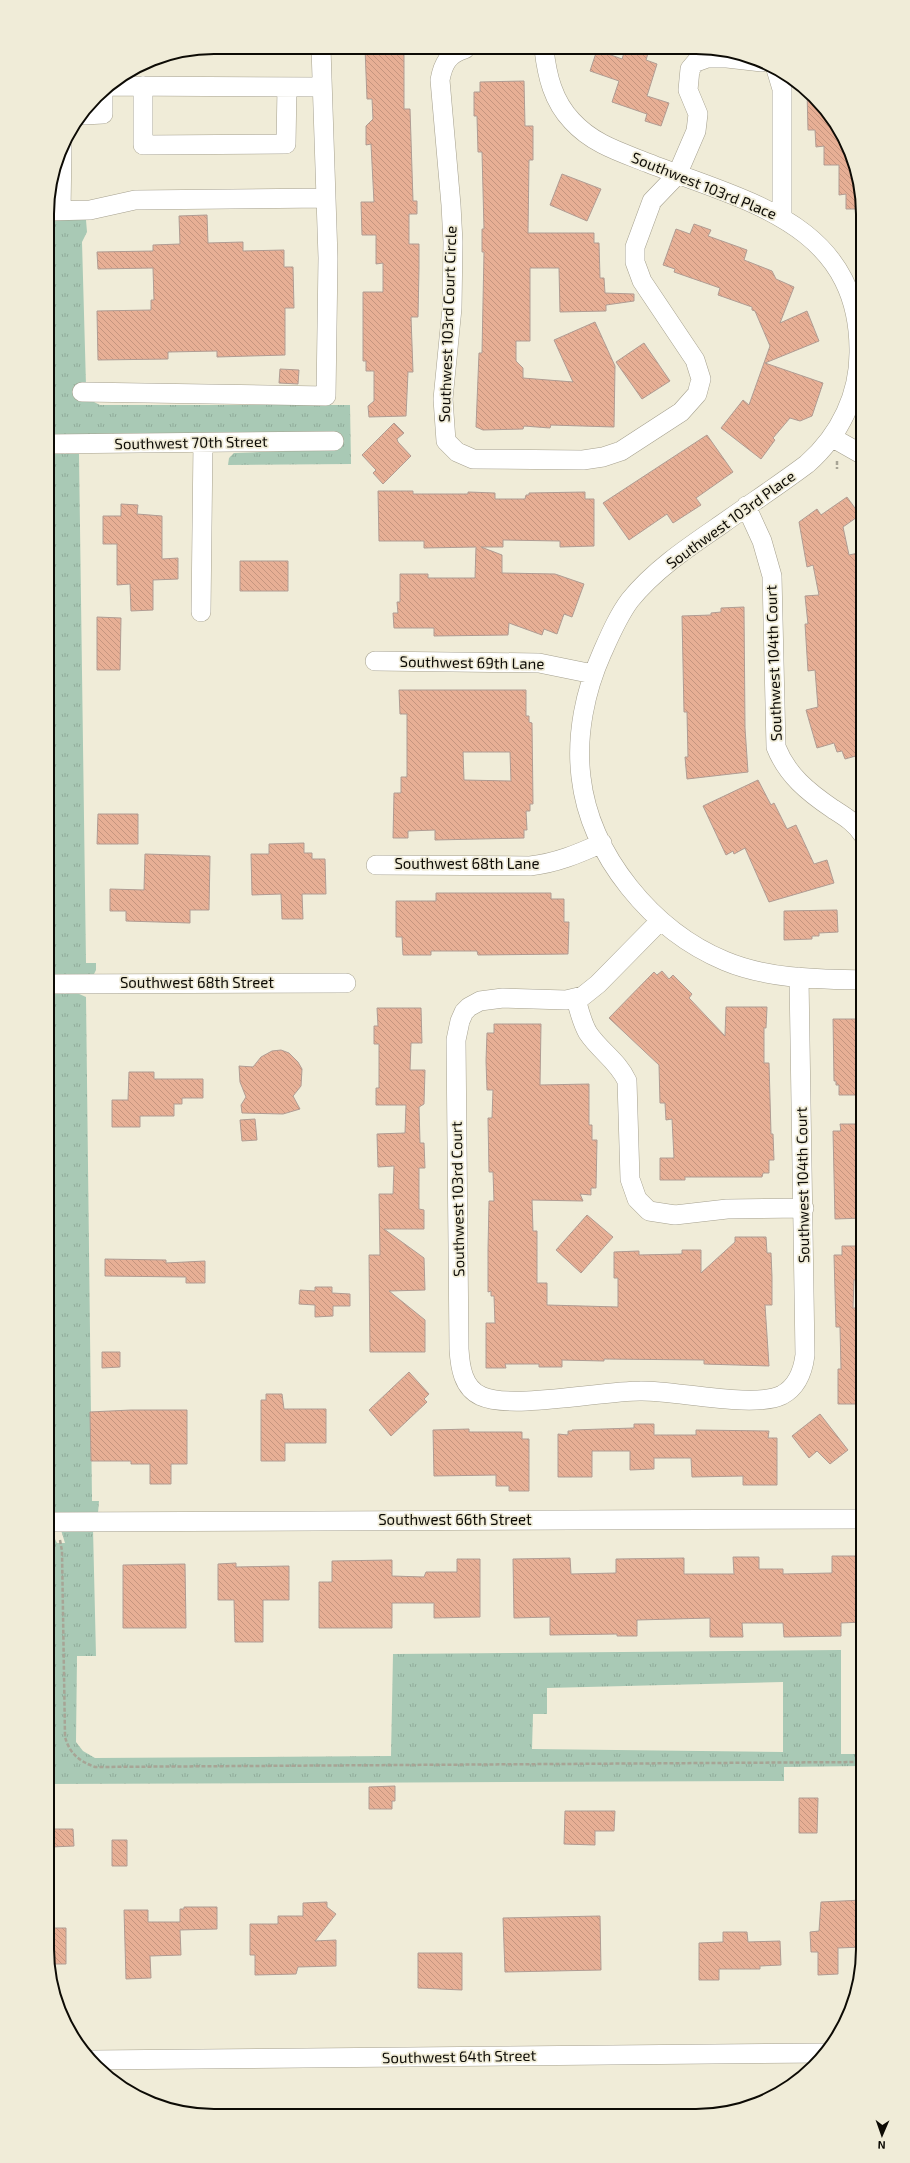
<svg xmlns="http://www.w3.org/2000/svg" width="910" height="2163" viewBox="0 0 910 2163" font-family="'Exo 2',sans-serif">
  <defs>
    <pattern id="grass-tufts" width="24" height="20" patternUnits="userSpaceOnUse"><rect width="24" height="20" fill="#a9c9b5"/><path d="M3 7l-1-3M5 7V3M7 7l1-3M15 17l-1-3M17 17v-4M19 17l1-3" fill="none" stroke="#90ab9a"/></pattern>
    <pattern id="building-back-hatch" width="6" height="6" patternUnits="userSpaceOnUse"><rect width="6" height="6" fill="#e7af95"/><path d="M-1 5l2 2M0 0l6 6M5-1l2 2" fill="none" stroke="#c5957f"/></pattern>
  </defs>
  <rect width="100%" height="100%" fill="#f0ecd8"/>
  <path fill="url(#grass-tufts)" fill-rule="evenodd" d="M 47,220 L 86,220 L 87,232 L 82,242 L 86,385 L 88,399 L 100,405 L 350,405 L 351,464 L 228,465 L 229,458 L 234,453 L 336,449 L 47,438 Z
    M 47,454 L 79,454 L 86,963 L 96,963 L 96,970 L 93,976 L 47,976 Z
    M 47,993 L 77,993 L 86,997 L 92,1501 L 99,1501 L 98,1513 L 47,1514 Z
    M 93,1529 L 96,1656 L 77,1656 L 76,1742 L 83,1751 L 95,1758 L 391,1756 L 393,1654 L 841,1650 L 841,1754 L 863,1754 L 863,1766 L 784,1767 L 784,1781 L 47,1784 L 47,1661 L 51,1661 L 52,1544 L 47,1544 L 47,1531 L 52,1533 L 57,1543 L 65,1543 L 61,1530 ZM 783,1682 L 783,1752 L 532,1749 L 533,1714 L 547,1714 L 547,1688 Z"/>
  <path fill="url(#building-back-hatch)" stroke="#b09c93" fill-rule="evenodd" d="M 365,48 L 404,48 L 404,109 L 410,109 L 413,201 L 417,201 L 417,214 L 409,214 L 409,244 L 419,244 L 419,268 L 418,317 L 411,317 L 413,372 L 408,372 L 406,416 L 369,417 L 368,406 L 374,401 L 374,371 L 366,371 L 366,361 L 363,361 L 363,292 L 383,292 L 383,263 L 376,264 L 376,235 L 362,235 L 361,202 L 374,202 L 371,144 L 366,145 L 366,126 L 373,119 L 372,99 L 367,99 Z
    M 597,50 L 622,59 L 625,50 L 649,50 L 646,60 L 657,64 L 647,96 L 669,103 L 661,126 L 645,121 L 647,114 L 612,102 L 619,81 L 590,71 Z
    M 524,81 L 525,126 L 533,126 L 533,160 L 529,160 L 528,233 L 594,233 L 594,243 L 599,243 L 600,278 L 604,278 L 605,293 L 634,294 L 634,301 L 606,305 L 606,311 L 560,312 L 559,268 L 530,268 L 530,341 L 516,341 L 516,361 L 523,368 L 523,378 L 573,382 L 554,340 L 595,322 L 615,366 L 614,427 L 551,425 L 550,428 L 524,426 L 523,429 L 483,430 L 476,427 L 479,353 L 482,353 L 484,252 L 482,252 L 482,229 L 484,229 L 482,152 L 478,152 L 477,116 L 474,116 L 474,92 L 480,92 L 480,82 Z
    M 807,91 L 814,96 L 841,131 L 857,171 L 862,209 L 846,209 L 846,194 L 839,195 L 839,165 L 824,165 L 824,146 L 816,147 L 815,130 L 808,130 Z
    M 562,174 L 601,189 L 587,221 L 550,205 Z
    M 207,215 L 208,243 L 243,242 L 243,251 L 284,250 L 284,267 L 293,267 L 294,308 L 285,308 L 285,355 L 217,357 L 217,351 L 168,352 L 168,359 L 98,360 L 97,311 L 151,310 L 151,300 L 154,300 L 153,268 L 98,269 L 97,252 L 153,251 L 153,245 L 180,244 L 179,216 Z
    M 694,224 L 711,230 L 708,236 L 747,250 L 744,260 L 772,271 L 776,279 L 794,287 L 780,323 L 807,311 L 819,341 L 765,363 L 823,383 L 812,416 L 800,421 L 790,418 L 773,438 L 775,440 L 761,459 L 721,428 L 743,400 L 749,405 L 770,346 L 755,311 L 752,310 L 752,307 L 718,295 L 720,288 L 674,272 L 675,269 L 663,265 L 676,229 L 690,234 Z
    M 644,343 L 670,381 L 642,399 L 616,362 Z
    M 280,369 L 299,370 L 298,384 L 279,383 Z
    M 394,423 L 404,433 L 397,439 L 398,442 L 411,456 L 383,484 L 373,473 L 376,470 L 362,455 Z
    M 707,435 L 733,472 L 696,498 L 701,505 L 673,523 L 667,514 L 629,540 L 603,503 Z
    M 378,491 L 413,491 L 413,494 L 468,494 L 468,492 L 495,493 L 495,499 L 525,499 L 526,495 L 529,495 L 529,493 L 585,492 L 585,499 L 594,499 L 594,546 L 560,547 L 560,541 L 503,540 L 503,547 L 481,547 L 502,555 L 502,573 L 555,574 L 584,584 L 572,617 L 564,614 L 557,634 L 544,629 L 542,635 L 509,623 L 508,635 L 434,636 L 434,628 L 394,628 L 393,613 L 398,613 L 397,602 L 400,602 L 400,574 L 428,574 L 428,578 L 475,578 L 476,547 L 424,548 L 424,541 L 379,541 Z
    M 847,497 L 860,515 L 843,527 L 849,555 L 863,552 L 863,754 L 845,759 L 842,751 L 837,752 L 834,743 L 817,748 L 806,710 L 818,707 L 815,670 L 808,671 L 805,624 L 808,624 L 805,596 L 819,595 L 813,565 L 807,567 L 799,522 L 817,509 L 821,515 Z
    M 121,504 L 138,505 L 137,514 L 162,516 L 162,559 L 178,558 L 178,579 L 153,580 L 153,610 L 131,611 L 130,584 L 117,585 L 117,544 L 103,544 L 103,516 L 121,516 Z
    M 240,561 L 288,561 L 288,591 L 240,591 Z
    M 744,607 L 745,728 L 748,772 L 687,779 L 685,757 L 688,757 L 687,712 L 684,712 L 682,616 L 711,615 L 711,613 L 721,612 L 721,608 Z
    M 97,617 L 121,618 L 120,670 L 97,670 Z
    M 399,690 L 526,690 L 526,716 L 529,716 L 529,722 L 532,723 L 533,804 L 530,804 L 530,811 L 526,811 L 527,830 L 524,830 L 524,838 L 435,840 L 435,830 L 408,831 L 408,838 L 393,838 L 394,793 L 401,793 L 401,777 L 407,777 L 407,714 L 400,714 ZM 463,752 L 510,752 L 511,781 L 464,780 Z
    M 758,780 L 771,805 L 774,803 L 787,829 L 796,825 L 814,864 L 827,860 L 834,883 L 769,902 L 745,848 L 734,854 L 733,851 L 726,855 L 703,806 Z
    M 98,814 L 138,814 L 138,844 L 97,844 Z
    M 304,843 L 304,853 L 312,853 L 312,859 L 325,859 L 326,894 L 302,894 L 303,919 L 282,919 L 281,894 L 252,895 L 251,854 L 269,854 L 269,844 Z
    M 145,854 L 210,856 L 209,910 L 190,910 L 190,923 L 126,921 L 126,911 L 110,911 L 110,889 L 144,890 Z
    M 436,893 L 551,893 L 551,899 L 564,899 L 564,922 L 569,922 L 568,954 L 478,955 L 477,951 L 431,951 L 431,955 L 403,955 L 402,937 L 396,937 L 396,901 L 436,901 Z
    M 837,910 L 838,932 L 819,933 L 819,936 L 812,936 L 812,939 L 784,940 L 784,911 Z
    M 662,971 L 669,979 L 673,975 L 692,994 L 689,998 L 725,1036 L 726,1007 L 767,1007 L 766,1028 L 764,1028 L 764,1063 L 769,1063 L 771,1134 L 773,1134 L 774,1160 L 769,1160 L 769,1173 L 763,1173 L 762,1177 L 685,1177 L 685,1180 L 660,1180 L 660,1158 L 674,1158 L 672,1119 L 666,1120 L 665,1103 L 660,1103 L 659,1065 L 609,1018 L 654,972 L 657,975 Z
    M 377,1008 L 421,1008 L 422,1043 L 411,1043 L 410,1070 L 425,1070 L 424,1104 L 419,1107 L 420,1143 L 424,1143 L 425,1168 L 419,1168 L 419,1209 L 424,1210 L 424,1229 L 384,1229 L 424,1258 L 425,1290 L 389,1291 L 425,1320 L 425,1352 L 370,1352 L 369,1255 L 380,1255 L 379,1194 L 393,1194 L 394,1166 L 378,1167 L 377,1134 L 405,1133 L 406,1105 L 376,1105 L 376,1088 L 379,1088 L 379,1044 L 374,1044 L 374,1026 L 378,1026 Z
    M 833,1019 L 863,1019 L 863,1095 L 839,1095 L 839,1085 L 836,1085 L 836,1081 L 834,1081 Z
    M 494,1024 L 541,1024 L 540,1085 L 589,1084 L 589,1125 L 592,1125 L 592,1140 L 597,1140 L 596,1188 L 591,1188 L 591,1195 L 580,1194 L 583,1201 L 532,1200 L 533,1231 L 537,1231 L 537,1283 L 547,1283 L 547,1305 L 618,1307 L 618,1278 L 614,1278 L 614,1252 L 639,1251 L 639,1255 L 682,1254 L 682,1250 L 701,1250 L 701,1273 L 735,1242 L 735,1237 L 766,1237 L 767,1253 L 771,1253 L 772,1277 L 772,1305 L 765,1305 L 769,1366 L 704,1364 L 704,1360 L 604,1359 L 604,1361 L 562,1360 L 562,1367 L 539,1367 L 539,1364 L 505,1364 L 506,1368 L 486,1368 L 486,1323 L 495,1323 L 494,1296 L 491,1296 L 491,1291 L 488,1292 L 488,1250 L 489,1201 L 494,1201 L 493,1172 L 489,1172 L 488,1118 L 492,1118 L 493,1090 L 487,1090 L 486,1061 L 487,1033 L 494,1033 Z
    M 281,1050 L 289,1053 L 298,1062 L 302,1069 L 301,1086 L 293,1096 L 300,1109 L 283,1114 L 242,1113 L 241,1105 L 246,1097 L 240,1082 L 239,1066 L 253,1067 L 261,1057 L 272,1051 Z
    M 129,1072 L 154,1072 L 154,1079 L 203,1079 L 203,1098 L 182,1098 L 182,1104 L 174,1104 L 174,1116 L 140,1116 L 140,1127 L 112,1127 L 112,1100 L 128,1100 Z
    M 255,1119 L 257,1140 L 242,1141 L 240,1120 Z
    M 840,1124 L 863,1124 L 863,1218 L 835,1219 L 833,1131 L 841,1131 Z
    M 587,1215 L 613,1237 L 581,1273 L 556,1250 Z
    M 842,1246 L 863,1246 L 863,1280 L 854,1280 L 853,1308 L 863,1308 L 863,1404 L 838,1404 L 838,1369 L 841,1369 L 840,1327 L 836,1327 L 834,1255 L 842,1255 Z
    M 105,1259 L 166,1260 L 166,1263 L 205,1261 L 205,1283 L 186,1283 L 186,1277 L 105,1276 Z
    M 315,1287 L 332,1287 L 332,1293 L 350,1294 L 350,1306 L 333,1306 L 333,1316 L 315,1317 L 315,1305 L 299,1304 L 300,1290 L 315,1291 Z
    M 102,1352 L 120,1352 L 120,1367 L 102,1368 Z
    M 409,1372 L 429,1394 L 424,1399 L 427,1402 L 391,1436 L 369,1410 Z
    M 266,1394 L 282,1394 L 284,1409 L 326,1409 L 326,1443 L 285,1443 L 285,1461 L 261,1461 L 261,1400 L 266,1400 Z
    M 131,1410 L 187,1410 L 187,1464 L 171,1464 L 171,1484 L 150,1484 L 150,1464 L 131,1464 L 131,1461 L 91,1461 L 90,1412 Z
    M 820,1414 L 848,1450 L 830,1464 L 817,1451 L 809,1458 L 792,1436 Z
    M 634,1424 L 654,1424 L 654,1435 L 696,1435 L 696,1430 L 769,1431 L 768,1438 L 777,1438 L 777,1485 L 743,1485 L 743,1476 L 692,1477 L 691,1458 L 654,1458 L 654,1469 L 630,1470 L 630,1451 L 592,1451 L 592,1477 L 558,1477 L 558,1434 L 568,1435 L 568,1431 L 572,1431 L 572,1430 L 634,1428 Z
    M 469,1429 L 469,1432 L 522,1432 L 522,1439 L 529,1439 L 529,1491 L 509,1491 L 509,1486 L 496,1486 L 496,1475 L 434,1476 L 433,1430 Z
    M 832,1556 L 858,1556 L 858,1568 L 863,1568 L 863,1622 L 841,1623 L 841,1636 L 784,1637 L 783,1623 L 742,1623 L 743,1637 L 710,1637 L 710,1618 L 637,1620 L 637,1636 L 617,1636 L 617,1634 L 550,1635 L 550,1617 L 514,1618 L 513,1559 L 570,1558 L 571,1574 L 616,1573 L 616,1559 L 684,1558 L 684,1574 L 734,1574 L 733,1557 L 759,1557 L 759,1569 L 783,1569 L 783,1574 L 832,1573 Z
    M 457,1559 L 480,1559 L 480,1617 L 434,1618 L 434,1603 L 392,1603 L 392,1628 L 319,1628 L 319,1582 L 332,1582 L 332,1561 L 392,1560 L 392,1576 L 424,1577 L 426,1572 L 457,1572 Z
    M 236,1563 L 236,1567 L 289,1566 L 289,1600 L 263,1600 L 263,1642 L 235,1642 L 234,1600 L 218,1600 L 218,1564 Z
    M 185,1564 L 186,1628 L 123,1628 L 123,1565 Z
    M 395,1786 L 395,1801 L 392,1801 L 392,1809 L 369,1809 L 369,1787 Z
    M 799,1798 L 818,1798 L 817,1833 L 799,1833 Z
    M 565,1811 L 615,1811 L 614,1831 L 595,1831 L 595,1845 L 564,1844 Z
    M 51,1829 L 73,1829 L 74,1846 L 51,1847 Z
    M 112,1840 L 127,1840 L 127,1866 L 112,1866 Z
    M 863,1900 L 863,1947 L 838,1948 L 838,1974 L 818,1975 L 818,1952 L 811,1952 L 810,1932 L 819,1931 L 821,1902 Z
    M 327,1902 L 327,1907 L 336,1914 L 315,1941 L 336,1940 L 336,1966 L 298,1967 L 296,1974 L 255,1975 L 255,1955 L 250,1955 L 250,1924 L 278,1924 L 278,1916 L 303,1916 L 303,1903 Z
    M 184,1907 L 217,1907 L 217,1929 L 180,1930 L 181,1955 L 150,1956 L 151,1978 L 126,1979 L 124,1910 L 148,1910 L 148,1922 L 180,1922 L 180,1909 L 184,1909 Z
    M 600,1916 L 601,1970 L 505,1972 L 503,1918 Z
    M 47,1928 L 66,1928 L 66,1964 L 49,1964 Z
    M 723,1932 L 747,1932 L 748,1942 L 780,1941 L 781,1965 L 760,1966 L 760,1969 L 719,1969 L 719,1980 L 699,1980 L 699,1943 L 723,1942 Z
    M 418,1953 L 462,1953 L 462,1990 L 418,1988 Z"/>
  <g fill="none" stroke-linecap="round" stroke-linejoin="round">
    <g stroke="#a5a08e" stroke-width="20">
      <path id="minor" d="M 465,49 C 448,54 443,64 440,80 L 451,205 L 453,242 L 452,308 L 443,399 L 446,441 L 457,452 L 473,459 L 583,460 L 603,457 L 621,451 L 681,412 L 697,394 L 701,379 L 695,360 L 642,281 L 635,262 L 635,247 L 652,201 L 677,175 L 696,131 L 698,114 L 688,90 L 690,69 L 696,62 L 707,58 L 727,58 L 762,62
        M 544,49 C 547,76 553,101 572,121 C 593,144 620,152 648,163 C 744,201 858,222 859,349 C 860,394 840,435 807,464 C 779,485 750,504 722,524 C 690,546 655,569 630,600 C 618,616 610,635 602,653 C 585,691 576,735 581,777 C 590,856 653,931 725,961 C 768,979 817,979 863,980
        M 776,69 L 782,89 L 782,218
        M 109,86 L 322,87
        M 143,86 L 143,145 L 286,144 L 287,87
        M 84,115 L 103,114 L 103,90
        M 47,211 L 90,210 L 135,200 L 326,198
        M 61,211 L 62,148
        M 82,392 L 326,396 L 328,258 L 321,48
        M 833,438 L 863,455
        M 47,444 L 334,441
        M 746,506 L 762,541 L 772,576 L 776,747 C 787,775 808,792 833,809 C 844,816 856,823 863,835
        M 201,612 L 203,443
        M 375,661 L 539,663 L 593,674
        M 376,865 L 530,866 C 556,863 578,854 602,843
        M 660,921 L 598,984 L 583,996 L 566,1000 L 503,998 L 480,1001 L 469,1007 L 464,1012 L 460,1021 L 456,1040 L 459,1349 C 460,1367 463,1388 481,1396 C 510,1410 602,1391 640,1391 C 674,1390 754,1409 782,1395 C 797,1387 803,1371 805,1355 L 799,977
        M 47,984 L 346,983
        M 576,999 C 579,1010 582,1023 588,1033 C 600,1051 618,1061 627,1081 L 630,1179 L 637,1199 L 649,1211 L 675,1215 L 727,1209 L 804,1208
        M 47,1522 L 863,1519
        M 92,2060 L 825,2053"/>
    </g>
    <path stroke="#a7a495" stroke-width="2.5" stroke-dasharray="4 2" stroke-linecap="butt" d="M 837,461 L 837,469
      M 60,1540 L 62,1551 L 65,1737 C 70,1754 79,1761 95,1767 L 863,1762"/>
    <use href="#minor" stroke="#fff" stroke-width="19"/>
  </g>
  <g text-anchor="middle" stroke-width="3.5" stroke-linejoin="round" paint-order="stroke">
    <g font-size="15" fill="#0d0b05" stroke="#f0ecd8">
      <text transform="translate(704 186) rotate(22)" y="5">Southwest 103rd Place</text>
      <text transform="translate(448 324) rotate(-88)" y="5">Southwest 103rd Court Circle</text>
      <text transform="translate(191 443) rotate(-1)" y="5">Southwest 70th Street</text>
      <text transform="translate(731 520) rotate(-36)" y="5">Southwest 103rd Place</text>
      <text transform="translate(472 663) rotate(1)" y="5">Southwest 69th Lane</text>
      <text transform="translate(774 663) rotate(-92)" y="5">Southwest 104th Court</text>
      <text x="467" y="869">Southwest 68th Lane</text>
      <text x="197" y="988">Southwest 68th Street</text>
      <text transform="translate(803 1185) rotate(-91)" y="5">Southwest 104th Court</text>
      <text transform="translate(458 1199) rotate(-91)" y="5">Southwest 103rd Court</text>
      <text x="455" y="1525">Southwest 66th Street</text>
      <text transform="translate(459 2057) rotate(-1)" y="5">Southwest 64th Street</text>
    </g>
  </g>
  <path d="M0 0H910V2163H0ZM214 54H696A160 160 0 0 1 856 214V1949A160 160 0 0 1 696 2109H214A160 160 0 0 1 54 1949V214A160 160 0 0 1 214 54Z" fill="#f0ecd8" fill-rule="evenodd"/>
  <path fill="none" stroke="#0d0b05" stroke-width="2" d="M214 54H696A160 160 0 0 1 856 214V1949A160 160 0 0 1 696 2109H214A160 160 0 0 1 54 1949V214A160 160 0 0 1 214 54Z"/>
  <g transform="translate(882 2135) rotate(182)" stroke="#f0ecd8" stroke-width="3" paint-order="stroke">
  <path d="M0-3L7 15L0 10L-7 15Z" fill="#0d0b05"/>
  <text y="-6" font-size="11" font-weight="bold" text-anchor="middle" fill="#0d0b05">N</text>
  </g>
</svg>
